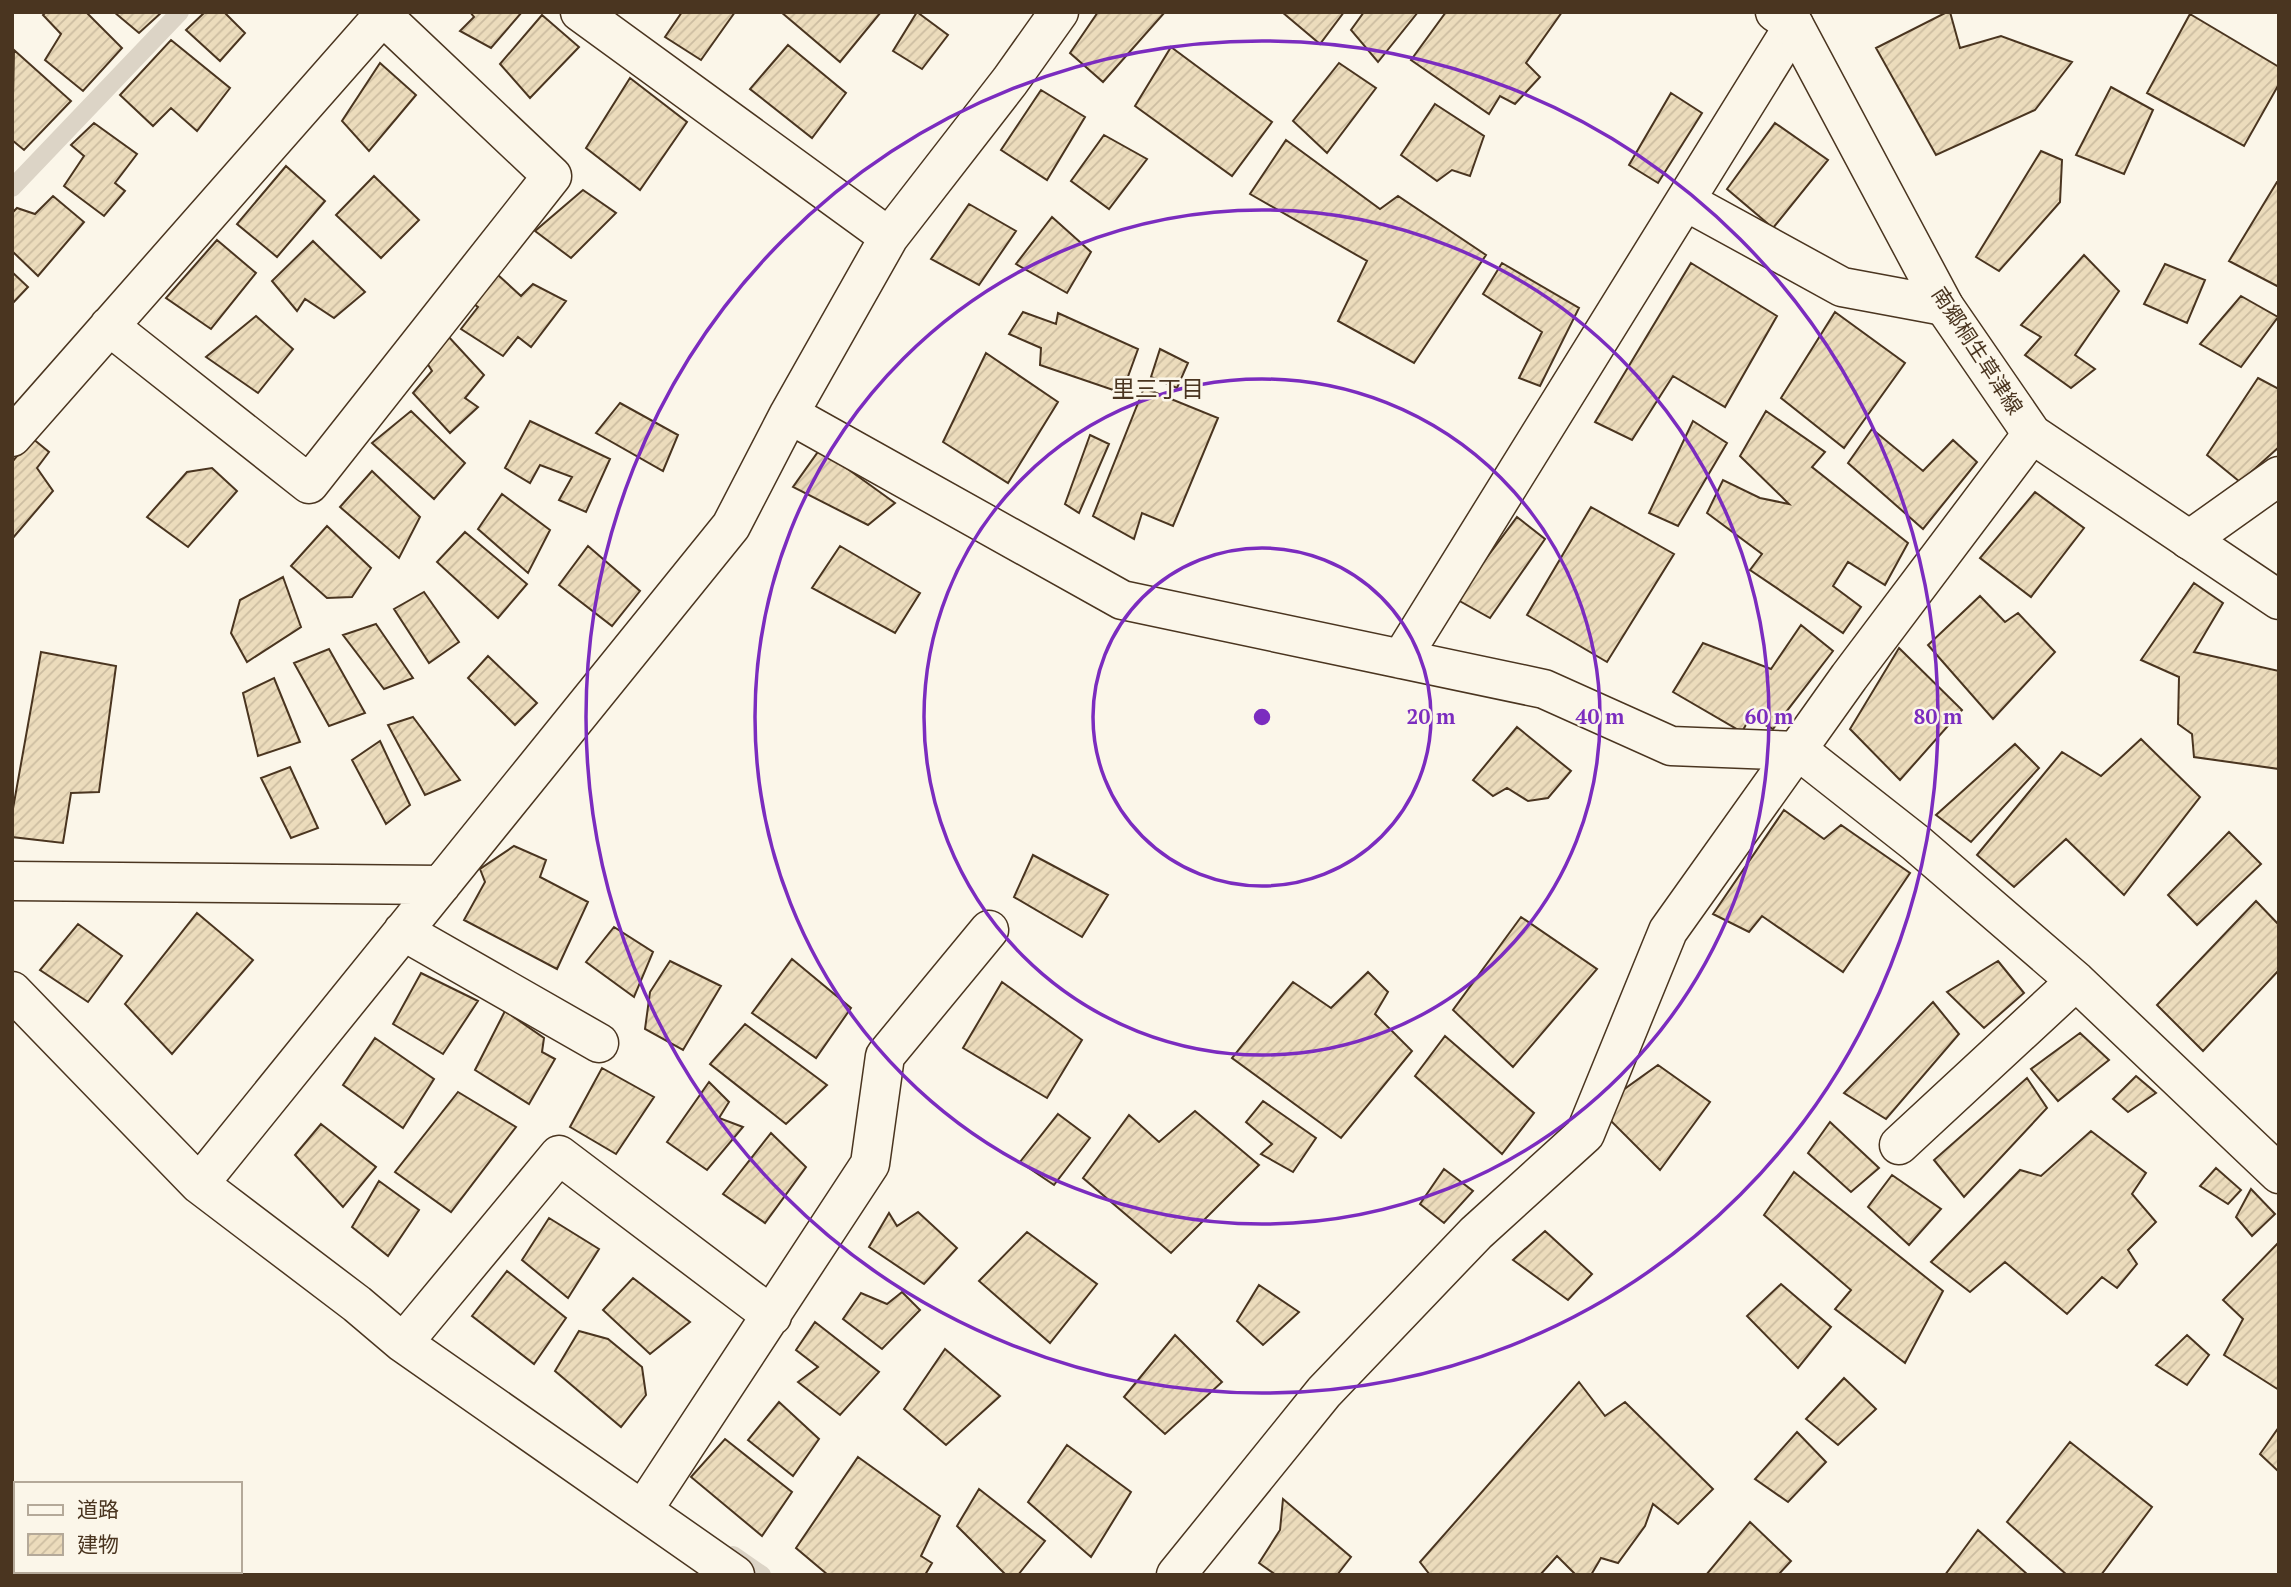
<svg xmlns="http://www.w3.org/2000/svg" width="2291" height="1587" viewBox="0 0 2291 1587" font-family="'PT Serif','Noto Sans JP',serif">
  <defs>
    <pattern id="building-hatch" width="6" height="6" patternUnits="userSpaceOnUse" patternTransform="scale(1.75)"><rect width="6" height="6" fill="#ecdcbc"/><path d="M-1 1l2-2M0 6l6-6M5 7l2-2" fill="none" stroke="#ccbda1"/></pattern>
  </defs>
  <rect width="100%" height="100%" fill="#fbf6e9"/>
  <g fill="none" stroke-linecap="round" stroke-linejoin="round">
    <path stroke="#dcd4c6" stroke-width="18" d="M 12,188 L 180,12
      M 733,1555 L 762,1575"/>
  </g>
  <path fill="url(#building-hatch)" stroke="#4a3520" stroke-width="2" d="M 46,12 L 86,12 L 122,48 L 83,91 L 45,60 L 61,34 L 43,15 Z
    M 114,12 L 162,12 L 139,33 Z
    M 205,12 L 224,12 L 245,33 L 220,61 L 186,30 Z
    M 470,12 L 522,12 L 491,48 L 460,31 L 474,17 Z
    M 682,12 L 735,12 L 701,60 L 665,37 Z
    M 781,12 L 881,12 L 840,62 Z
    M 917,12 L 948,35 L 922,69 L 893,51 Z
    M 1098,12 L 1165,12 L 1103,82 L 1070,53 Z
    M 1282,12 L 1344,12 L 1320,44 Z
    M 1364,12 L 1418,12 L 1378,62 L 1351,30 Z
    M 1446,12 L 1562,12 L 1526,63 L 1540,77 L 1515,104 L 1500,96 L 1489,114 L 1411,60 Z
    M 1947,12 L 1950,12 L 1960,48 L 2001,36 L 2072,62 L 2035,110 L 1936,155 L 1876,48 Z
    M 2190,14 L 2279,67 L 2279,84 L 2244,146 L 2147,93 Z
    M 542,15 L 579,47 L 530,98 L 500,64 Z
    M 171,40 L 230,88 L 197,131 L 171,108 L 153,126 L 120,95 Z
    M 788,45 L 846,93 L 812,138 L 750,89 Z
    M 1171,47 L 1272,122 L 1232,176 L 1135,106 Z
    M 14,50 L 71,101 L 24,150 L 12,140 Z
    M 380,63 L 416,95 L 369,151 L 342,121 Z
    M 1339,63 L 1376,88 L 1327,153 L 1293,121 Z
    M 630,78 L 687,122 L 640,190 L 586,148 Z
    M 2111,87 L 2153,110 L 2124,174 L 2076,155 Z
    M 1041,90 L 1085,117 L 1047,180 L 1001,150 Z
    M 1671,93 L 1702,113 L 1658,183 L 1629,165 Z
    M 1435,104 L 1484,136 L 1470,176 L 1452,170 L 1437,181 L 1401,155 Z
    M 94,123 L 137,154 L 115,183 L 125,191 L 104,216 L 64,186 L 84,156 L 71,145 Z
    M 1775,123 L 1828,160 L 1773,228 L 1727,189 Z
    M 1104,135 L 1147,159 L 1109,209 L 1071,181 Z
    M 1286,140 L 1380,209 L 1398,196 L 1486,255 L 1414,363 L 1338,321 L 1367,261 L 1250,194 Z
    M 2041,151 L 2062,160 L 2060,202 L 1999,271 L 1976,257 Z
    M 286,166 L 325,201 L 277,257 L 237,224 Z
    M 374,176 L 419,220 L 381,258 L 336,215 Z
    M 2277,182 L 2279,182 L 2279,287 L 2229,261 Z
    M 583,190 L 616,213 L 571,258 L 535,231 Z
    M 53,196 L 84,222 L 38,276 L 12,251 L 12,213 L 17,208 L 35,214 Z
    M 969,204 L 1016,231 L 979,285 L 931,259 Z
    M 1052,217 L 1091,252 L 1067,293 L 1016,264 Z
    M 217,240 L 256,273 L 211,329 L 166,298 Z
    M 313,241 L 365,292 L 334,318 L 305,299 L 297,311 L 272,281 Z
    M 2084,255 L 2119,291 L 2075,355 L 2095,369 L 2071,388 L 2025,355 L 2041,337 L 2021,325 Z
    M 1502,263 L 1579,308 L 1540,386 L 1519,378 L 1542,332 L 1483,294 Z
    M 1691,263 L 1777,316 L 1725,407 L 1673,376 L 1632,440 L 1595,422 Z
    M 2165,264 L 2205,280 L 2187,323 L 2144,304 Z
    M 12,272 L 28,287 L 12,304 Z
    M 498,275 L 521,296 L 533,284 L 566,301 L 531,347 L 518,337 L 503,356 L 461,329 L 478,307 L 471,302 Z
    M 2241,296 L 2278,317 L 2241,367 L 2200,344 Z
    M 1023,312 L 1056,324 L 1058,313 L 1138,349 L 1122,393 L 1040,365 L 1041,348 L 1009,334 Z
    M 1835,312 L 1905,363 L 1844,448 L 1781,398 Z
    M 256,316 L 293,349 L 258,393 L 206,357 Z
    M 447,335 L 484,375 L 465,398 L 478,407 L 450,433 L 413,393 L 432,371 L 427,363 Z
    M 1160,349 L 1188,363 L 1177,388 L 1151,377 Z
    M 986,353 L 1058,402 L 1008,483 L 943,442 Z
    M 2258,378 L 2279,389 L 2279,447 L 2240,482 L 2207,455 Z
    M 1144,388 L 1218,418 L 1173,526 L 1142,513 L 1134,539 L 1093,516 Z
    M 620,403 L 678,435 L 663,471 L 596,433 Z
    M 411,411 L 465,463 L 434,499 L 372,443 Z
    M 1766,411 L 1825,452 L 1812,467 L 1908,543 L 1885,585 L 1848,562 L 1833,586 L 1861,607 L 1843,633 L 1750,570 L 1762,554 L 1707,513 L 1723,480 L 1760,498 L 1789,504 L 1740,456 Z
    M 530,421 L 610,459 L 586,512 L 559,500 L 572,477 L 540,465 L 530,483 L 505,468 Z
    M 1693,421 L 1727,443 L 1678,526 L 1649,513 Z
    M 1872,429 L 1923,471 L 1953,440 L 1977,462 L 1923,529 L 1848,463 Z
    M 1090,435 L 1109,444 L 1079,513 L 1065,504 Z
    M 32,438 L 49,452 L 37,468 L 53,491 L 12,539 L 12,462 Z
    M 820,449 L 895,503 L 868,525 L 793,487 Z
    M 212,468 L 237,491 L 188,547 L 147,517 L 187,472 Z
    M 372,471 L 420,517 L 399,558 L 340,507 Z
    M 2035,492 L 2084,528 L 2031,597 L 1980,558 Z
    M 502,494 L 550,530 L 528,573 L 478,529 Z
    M 1591,507 L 1674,554 L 1607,662 L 1527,615 Z
    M 1517,517 L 1545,539 L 1490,618 L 1456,599 Z
    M 327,526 L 371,568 L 352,597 L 327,598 L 291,566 Z
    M 465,532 L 527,584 L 498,618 L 437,562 Z
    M 588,546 L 640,591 L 612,626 L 559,585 Z
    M 840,546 L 920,593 L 895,633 L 812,588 Z
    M 283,577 L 301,627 L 247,662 L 231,633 L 240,600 Z
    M 2194,583 L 2223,603 L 2194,652 L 2279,671 L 2279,769 L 2194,757 L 2192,734 L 2178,724 L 2179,677 L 2141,660 Z
    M 424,592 L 459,642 L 429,663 L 394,609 Z
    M 1980,596 L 2005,622 L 2018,613 L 2055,652 L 1993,719 L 1928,645 Z
    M 376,624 L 413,678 L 384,689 L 343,635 Z
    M 1801,625 L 1833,651 L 1773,729 L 1750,717 L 1742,732 L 1673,692 L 1703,643 L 1771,669 Z
    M 1899,648 L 1962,710 L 1900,780 L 1850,729 Z
    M 329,649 L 365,713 L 329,726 L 294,663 Z
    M 41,652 L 116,666 L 99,792 L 71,793 L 63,843 L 12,837 L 12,814 Z
    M 488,656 L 537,703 L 515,725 L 468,678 Z
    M 274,678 L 300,742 L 258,756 L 243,693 Z
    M 413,717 L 460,780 L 425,795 L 388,725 Z
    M 1517,727 L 1571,771 L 1548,798 L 1528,801 L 1507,788 L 1493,796 L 1473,780 Z
    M 2141,739 L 2200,797 L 2124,895 L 2066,839 L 2014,887 L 1977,855 L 2062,752 L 2101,776 Z
    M 380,741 L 410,805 L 386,824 L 352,760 Z
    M 2015,744 L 2039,768 L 1971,842 L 1936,815 Z
    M 290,767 L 318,828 L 291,838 L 261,778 Z
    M 1784,810 L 1824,839 L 1841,825 L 1910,873 L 1843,972 L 1762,916 L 1749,932 L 1713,914 Z
    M 2229,832 L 2261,864 L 2197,925 L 2168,895 Z
    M 514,846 L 546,860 L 540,877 L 588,902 L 557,969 L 464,920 L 485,882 L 480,869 Z
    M 1033,855 L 1108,895 L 1082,937 L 1014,897 Z
    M 2256,901 L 2279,925 L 2279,970 L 2203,1051 L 2157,1005 Z
    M 197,913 L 253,960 L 172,1054 L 125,1004 Z
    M 1521,917 L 1597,969 L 1513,1067 L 1453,1010 Z
    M 78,924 L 122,956 L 88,1002 L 40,970 Z
    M 614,927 L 653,952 L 634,997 L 586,962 Z
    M 792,959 L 851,1008 L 816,1058 L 752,1013 Z
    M 670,961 L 721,986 L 683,1050 L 645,1029 L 650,992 Z
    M 1998,961 L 2024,993 L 1984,1028 L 1947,992 Z
    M 1368,972 L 1388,992 L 1375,1014 L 1412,1051 L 1341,1138 L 1232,1058 L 1293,982 L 1331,1008 Z
    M 421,973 L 478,1001 L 443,1054 L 393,1024 Z
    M 1002,982 L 1082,1040 L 1047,1098 L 963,1048 Z
    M 1933,1002 L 1959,1034 L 1886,1119 L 1844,1093 Z
    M 505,1011 L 544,1038 L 542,1052 L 555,1059 L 529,1104 L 475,1070 Z
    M 745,1024 L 827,1085 L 786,1124 L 710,1064 Z
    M 2080,1033 L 2109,1060 L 2058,1101 L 2031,1069 Z
    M 1445,1036 L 1534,1113 L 1502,1154 L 1415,1076 Z
    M 375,1038 L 434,1079 L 403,1128 L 343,1085 Z
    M 1658,1065 L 1710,1102 L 1660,1170 L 1598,1108 Z
    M 602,1068 L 654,1097 L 616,1154 L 570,1127 Z
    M 2136,1076 L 2156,1093 L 2128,1112 L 2113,1099 Z
    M 2027,1078 L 2047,1108 L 1964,1197 L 1934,1160 Z
    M 709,1082 L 729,1102 L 719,1118 L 743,1127 L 707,1170 L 667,1142 Z
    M 458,1092 L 516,1127 L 451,1212 L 395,1172 Z
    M 1263,1101 L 1316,1138 L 1293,1172 L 1261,1154 L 1272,1144 L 1246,1122 Z
    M 1195,1111 L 1259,1165 L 1171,1253 L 1083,1178 L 1129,1115 L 1159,1142 Z
    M 1058,1114 L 1090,1138 L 1054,1185 L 1020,1162 Z
    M 1830,1122 L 1879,1168 L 1851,1192 L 1808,1153 Z
    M 321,1124 L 376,1167 L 343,1207 L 295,1155 Z
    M 2091,1131 L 2146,1173 L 2132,1194 L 2156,1222 L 2128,1250 L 2137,1264 L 2117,1288 L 2102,1277 L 2067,1314 L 2005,1262 L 1970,1292 L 1931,1262 L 2020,1170 L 2041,1176 Z
    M 771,1133 L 806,1167 L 765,1223 L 723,1194 Z
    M 2216,1168 L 2241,1190 L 2228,1204 L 2200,1186 Z
    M 1444,1169 L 1473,1191 L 1444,1223 L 1420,1204 Z
    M 1794,1172 L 1943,1291 L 1905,1363 L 1835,1309 L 1851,1290 L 1764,1215 Z
    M 1892,1175 L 1941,1209 L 1909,1245 L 1868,1207 Z
    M 379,1181 L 419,1210 L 388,1256 L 352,1227 Z
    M 2251,1189 L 2275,1214 L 2252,1236 L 2236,1217 Z
    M 918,1212 L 957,1248 L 924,1284 L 869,1247 L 889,1213 L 897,1226 Z
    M 549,1218 L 599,1249 L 568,1298 L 522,1260 Z
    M 1545,1231 L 1592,1274 L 1568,1300 L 1513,1260 Z
    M 1027,1232 L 1097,1284 L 1050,1343 L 979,1281 Z
    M 2279,1242 L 2279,1390 L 2224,1355 L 2243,1319 L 2223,1300 Z
    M 507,1271 L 566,1318 L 534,1364 L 472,1316 Z
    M 633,1278 L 690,1322 L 650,1354 L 603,1310 Z
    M 1781,1284 L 1831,1327 L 1798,1368 L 1747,1316 Z
    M 1259,1285 L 1299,1312 L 1263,1345 L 1237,1321 Z
    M 902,1292 L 920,1310 L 882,1349 L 843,1319 L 861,1293 L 887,1304 Z
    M 815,1322 L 879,1372 L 840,1415 L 798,1382 L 818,1367 L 796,1350 Z
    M 579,1331 L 608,1339 L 642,1367 L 646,1395 L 621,1427 L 555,1371 Z
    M 1175,1335 L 1222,1382 L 1165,1434 L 1124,1397 Z
    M 2187,1335 L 2209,1355 L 2187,1385 L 2156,1365 Z
    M 945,1349 L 1000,1396 L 946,1445 L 904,1409 Z
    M 1844,1378 L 1876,1409 L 1838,1445 L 1806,1419 Z
    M 1579,1382 L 1605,1416 L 1625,1402 L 1713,1489 L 1678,1524 L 1653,1504 L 1645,1526 L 1618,1563 L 1601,1558 L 1591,1575 L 1576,1575 L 1557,1556 L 1540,1575 L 1430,1575 L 1420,1562 Z
    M 779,1402 L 819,1439 L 793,1476 L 748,1440 Z
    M 2279,1427 L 2279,1472 L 2260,1454 Z
    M 1797,1432 L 1826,1462 L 1788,1502 L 1755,1479 Z
    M 725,1439 L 792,1492 L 762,1536 L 691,1477 Z
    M 2070,1442 L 2152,1507 L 2101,1575 L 2067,1575 L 2007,1522 Z
    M 1067,1445 L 1131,1492 L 1091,1557 L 1028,1502 Z
    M 858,1457 L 940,1516 L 921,1556 L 932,1563 L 925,1575 L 828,1575 L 796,1548 Z
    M 979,1489 L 1045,1541 L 1018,1575 L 1006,1575 L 957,1526 Z
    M 1283,1499 L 1351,1557 L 1337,1575 L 1276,1575 L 1259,1563 L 1280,1530 Z
    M 1750,1522 L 1791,1561 L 1778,1575 L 1706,1575 Z
    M 1978,1530 L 2028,1575 L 1945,1575 Z"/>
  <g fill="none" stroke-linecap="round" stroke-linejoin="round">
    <g stroke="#4a3520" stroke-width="41">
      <path id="street" d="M 580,12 L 889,237
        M 1687,202 L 1842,287 L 1944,306
        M 109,326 L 309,484 L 552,176 L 383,16
        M 789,414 L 1122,600 L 1544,689 L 1671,746 L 1799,751 L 1916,843 L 2076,981 L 2279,1174
        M 12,437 L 386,12
        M 2189,540 L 2279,476
        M 1401,659 L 1794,25
        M 12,881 L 441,885
        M 403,931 L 599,1043
        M 12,991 L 199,1184 L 357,1304 L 403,1343 L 735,1575
        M 1899,1145 L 2076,981
        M 199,1184 L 731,526 L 789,414 L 889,237 L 1010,81 L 1059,12
        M 403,1343 L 559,1155 L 772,1316
        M 643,1510 L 870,1164 L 885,1056 L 989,930
        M 1176,1575 L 1324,1392 L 1476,1233 L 1585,1134 L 1668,931 L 1849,677 L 2032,434"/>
    </g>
    <g stroke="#4a3520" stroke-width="41">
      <path id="secondary" d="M 1775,12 L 1794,25 L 1944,306 L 2032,434 L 2279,600"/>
    </g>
    <use href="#street" stroke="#fbf6e9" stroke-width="38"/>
    <use href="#secondary" stroke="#fbf6e9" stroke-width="38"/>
  </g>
  <g fill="none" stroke="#7b2cbf" stroke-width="3.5">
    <circle cx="1262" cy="717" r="169"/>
    <circle cx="1262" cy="717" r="338"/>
    <circle cx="1262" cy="717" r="507"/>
    <circle cx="1262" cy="717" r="676"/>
  </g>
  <g text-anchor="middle" stroke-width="5" stroke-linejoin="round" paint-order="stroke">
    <g font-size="21" fill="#4a3520" stroke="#fbf6e9">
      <text transform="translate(1977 351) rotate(57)" y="7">南郷桐生草津線</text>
    </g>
    <g font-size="23" fill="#4a3520" stroke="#fbf6e9">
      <text x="1158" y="397">里三丁目</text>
    </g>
  </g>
  <circle cx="1262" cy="717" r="10" fill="#7b2cbf" stroke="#fbf6e9" stroke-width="3.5"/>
  <g font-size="21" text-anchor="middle" font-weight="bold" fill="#7b2cbf" stroke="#fbf6e9" stroke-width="5" stroke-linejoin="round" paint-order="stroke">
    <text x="1431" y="724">20 m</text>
    <text x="1600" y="724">40 m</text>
    <text x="1769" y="724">60 m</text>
    <text x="1938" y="724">80 m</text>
  </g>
  <rect width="2291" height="1587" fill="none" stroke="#4a3520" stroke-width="28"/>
  <rect x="14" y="1482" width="228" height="91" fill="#fbf6e9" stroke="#b4a999" stroke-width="2"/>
  <rect x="28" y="1505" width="35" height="10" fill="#fbf6e9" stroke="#b4a999" stroke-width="2"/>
  <text x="77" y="1517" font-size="21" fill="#4a3520">道路</text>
  <rect x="28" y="1534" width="35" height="21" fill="url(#building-hatch)" stroke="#b4a999" stroke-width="2"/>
  <text x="77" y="1552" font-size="21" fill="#4a3520">建物</text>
</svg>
